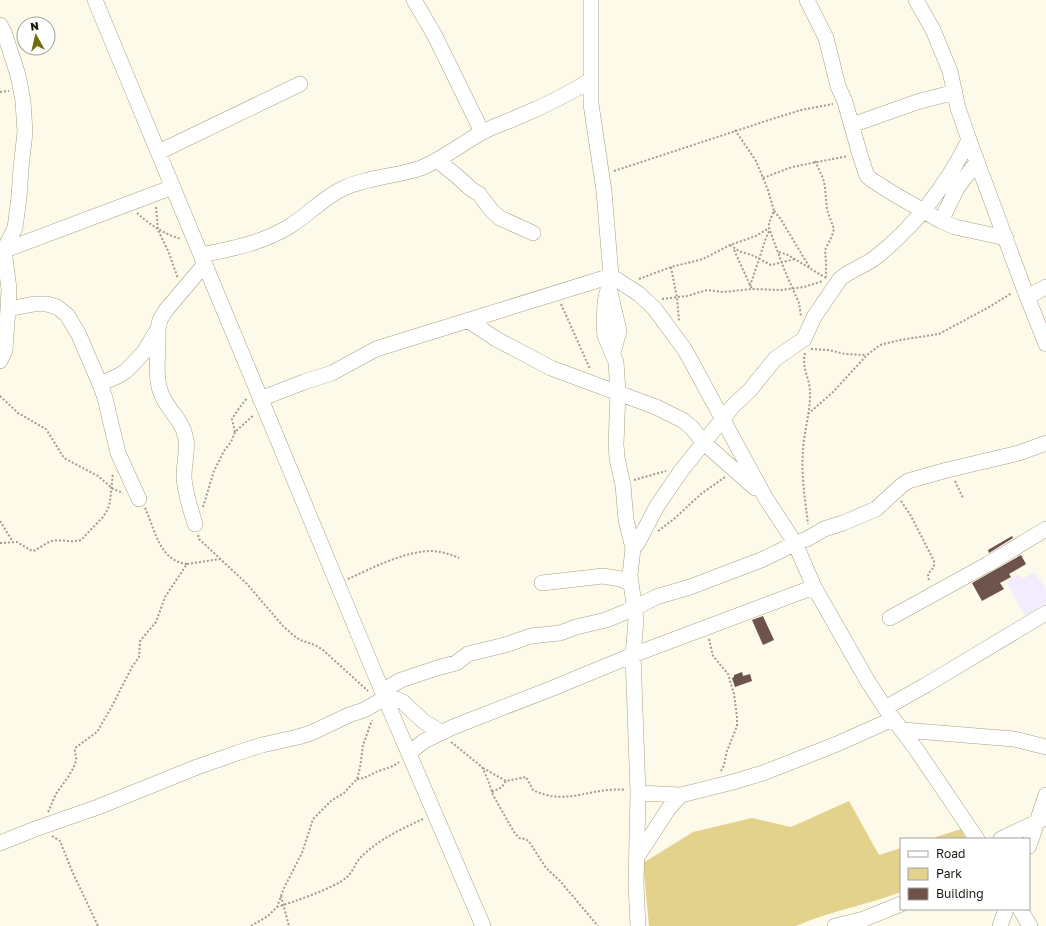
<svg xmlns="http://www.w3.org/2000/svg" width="1046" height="926" viewBox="0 0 1046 926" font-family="'Golos Text',sans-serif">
  <rect width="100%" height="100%" fill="#fefaea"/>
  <path fill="#f1edfe" d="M 1035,572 L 1046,590 L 1046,603 L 1025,616 L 1006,582 L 1019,574 L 1022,579 Z"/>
  <path fill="#e3d28c" d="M 849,801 L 879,855 L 901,848 L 901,892 C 867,905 830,911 796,926 L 649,926 L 643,863 L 693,832 L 752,818 L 791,827 Z
    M 961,829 L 966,839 L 930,839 Z"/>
  <path fill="#6d534c" d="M 1012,536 L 1013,538 L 989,553 L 988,550 Z
    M 1021,555 L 1026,564 L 1009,574 L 1011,577 L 1000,583 L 1004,589 L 982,601 L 972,583 Z
    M 763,616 L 774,640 L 763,645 L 752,620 Z
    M 742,672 L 743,676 L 750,674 L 752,681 L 735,687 L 732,678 L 734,677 L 734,675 Z"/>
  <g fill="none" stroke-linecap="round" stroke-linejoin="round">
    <g stroke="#a6a086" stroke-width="16">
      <path id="minor" d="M 95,0 L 385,698 L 483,926
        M 414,0 L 435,36 L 482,132
        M 591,0 L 591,104 L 604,191 L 611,276 L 605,302 L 604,326 L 605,336 L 616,362 L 618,392 L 616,444 L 617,458 L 623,485 L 626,520 L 633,548 L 630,575 L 636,620 L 633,655 L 638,793 L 636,884 L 638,926
        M 807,0 L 826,38 L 838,86 L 845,102 L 860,155 L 867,176 L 872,180 L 894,194 L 941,221 L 955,227 L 1006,238
        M 916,0 L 933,30 L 950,71 L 958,108 L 969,140 L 1023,286 L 1046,344
        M 0,25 L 4,32 L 18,75 L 23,101 L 25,132 L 21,168 L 19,197 L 15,228 L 4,250 L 9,289 L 8,309 L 5,350 L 0,361
        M 852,125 L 917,102 L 955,92
        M 159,152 L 300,84
        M 437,160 L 458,177 L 471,189 L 479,194 L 492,211 L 500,218 L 533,233
        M 941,221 L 957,188 L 977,162
        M 0,252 L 173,187
        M 201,255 C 231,249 263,243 290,226 C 308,215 323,198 342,189 C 366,177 395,177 421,168 C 443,159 461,144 481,133 C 493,126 508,122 520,116 C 545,106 568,94 591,80
        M 610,292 L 619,331 L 613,353
        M 1027,297 L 1046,287
        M 8,309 L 34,304 L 47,304 L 57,307 L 67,315 L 78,333 L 100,384 L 105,398 L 118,453 L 139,499
        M 469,321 L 496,339 L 551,368 L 656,407 L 684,421 L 692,428 L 704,443 L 755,488
        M 158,329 C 159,348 154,376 161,393 C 167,410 183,420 186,439 C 188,451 184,463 184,476 C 184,490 191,510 195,524
        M 100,384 L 118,376 L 126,371 L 144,352 L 158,329 L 160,320 L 166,310 L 205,264
        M 260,399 L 304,382 L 332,373 L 376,349 L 611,276 L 639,294 L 654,308 L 685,350 L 765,497 L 795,543 L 814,587 L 867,680 L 885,708 L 916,749 L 977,839
        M 633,548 L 637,544 L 657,506 L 681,471 L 733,406 L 750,390 L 775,359 L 804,339 L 814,317 L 840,279 C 850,270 865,266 876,257 C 915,226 947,184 969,140
        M 542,583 L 603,576 L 621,579 L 631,584
        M 890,618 L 988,564 L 1046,529
        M 382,691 L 401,680 L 437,668 L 456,663 L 468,654 L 505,645 L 531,636 L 560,633 L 576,627 L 606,620 L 635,608 L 656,597 L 690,587 L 761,560 L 782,550 L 795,543 L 807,539 L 824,529 L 843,523 L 876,509 L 901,486 L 908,481 L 947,470 L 1019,453 L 1046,443
        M 885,708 L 926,685 L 1046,613
        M 903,730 L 1014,739 L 1046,747
        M 409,753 L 424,741 L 453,727 L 553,688 L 633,655 L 814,587
        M 638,793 L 681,795
        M 1001,839 L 1043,819
        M 0,843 L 35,829 L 98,807 L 197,767 L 237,753 L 262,745 L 298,737 L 311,733 L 349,715 L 364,710 L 385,698 L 396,699 L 403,702 L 423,721 L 441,732
        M 1029,846 L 1046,795
        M 637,857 L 669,808 L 681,795 L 733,782 L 763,773 L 837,744 L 893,719
        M 1020,909 L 1030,926
        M 835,926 L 864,919 L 901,904
        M 1000,926 L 1006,909"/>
    </g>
    <path stroke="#a09c8f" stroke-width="2" stroke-dasharray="2 2" stroke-linecap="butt" d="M 0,92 L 9,91
      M 735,130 L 756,161 L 768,190 L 774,211 L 769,223 L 769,228 L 784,269 L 799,303 L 801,317
      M 815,161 L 823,178 L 825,187 L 827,210 L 834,229 L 832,236 L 825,250 L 826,262 L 826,277
      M 614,171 L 769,120 L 801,110 L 833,104
      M 763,178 L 792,167 L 848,156
      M 156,207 L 158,230 L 169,253 L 178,279
      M 774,211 L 780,218 L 810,268
      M 137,213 C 150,225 164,234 181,239
      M 730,245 L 739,251 L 754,256 L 771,265 L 795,259
      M 734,250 L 752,289
      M 779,252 L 788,255 L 826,278
      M 671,267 L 677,298 L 679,321
      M 639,279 L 671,267 L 703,259 L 730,245 L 756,236 L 769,228
      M 750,286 L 766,238 L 770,229
      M 662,299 L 687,296 L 707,290 L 723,292 L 752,289 L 781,290 L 804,287 L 823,281
      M 561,304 L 590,369
      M 811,349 L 829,350 L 845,354 L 866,355
      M 805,353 C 801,368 811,380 810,395 C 810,413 804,432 803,450 C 801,475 805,499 808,524
      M 0,396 L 18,413 L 46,429 L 64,458 L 98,476 L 113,489 L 123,493
      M 808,414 L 832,393 L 867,355 L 880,345 L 900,340 L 939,334 L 989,307 L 1012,293
      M 235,432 L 232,419 L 237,411 L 247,398
      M 634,480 L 666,471
      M 955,481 L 963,498
      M 901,501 L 911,516 L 934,561 L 934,567 L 928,574 L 929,582
      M 203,507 L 214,471 L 224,451 L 231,442 L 235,432 L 254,415
      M 145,508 C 155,529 159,561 187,564
      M 0,521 L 13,542
      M 658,531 L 674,519 L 701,494 L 725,477
      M 198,535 L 199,539 L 247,584 L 283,626 L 293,635 L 300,640 L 315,645 L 323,650 L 368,691
      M 0,543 L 17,542 L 32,551 C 39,550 44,543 52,541 C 61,539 71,543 81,540 L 103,517 L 108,509 L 110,502 L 113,473
      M 348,579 C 372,568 403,552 430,551 C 440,551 450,554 459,558
      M 709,639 L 713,656 L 728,674 L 734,694 L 737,717 L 737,726 L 727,751 L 724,765 L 720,773
      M 451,742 L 482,767 L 488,780 L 493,795 L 514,832 L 519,838 L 526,839 L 530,843 L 546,868 L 560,881 L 598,926
      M 483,768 L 506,781 L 526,777 L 533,790 C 566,807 593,786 626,790
      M 357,779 C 368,778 372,773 382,770 C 388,768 394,766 399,762
      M 492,792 L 502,787 L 506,781
      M 48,812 C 51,806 53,800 56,794 C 63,783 72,774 76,761 C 77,756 74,753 75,748 L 97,732 L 111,708 L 132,667 L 139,657 L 140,641 L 156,622 L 165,597 L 187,564 L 220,559
      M 52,836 L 60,841 L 72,871 L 98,926
      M 281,896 L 289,926
      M 277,907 C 293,902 335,888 347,877 C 353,872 355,863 361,857 C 378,840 401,829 423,819
      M 251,926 L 268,916 L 277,907 L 284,888 L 302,853 L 313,819 L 332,800 L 344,793 L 357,779 L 360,768 L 363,745 L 372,720"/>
    <use href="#minor" stroke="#fff" stroke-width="15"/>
  </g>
  <rect x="900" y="838" width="130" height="72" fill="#ffffff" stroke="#a3a29e"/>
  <rect x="908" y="851" width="20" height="6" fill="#ffffff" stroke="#a3a29e"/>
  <text x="936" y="858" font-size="12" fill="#1a170d">Road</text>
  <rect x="908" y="868" width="20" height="12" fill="#e3d28c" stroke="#a3a29e"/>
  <text x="936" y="878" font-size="12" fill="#1a170d">Park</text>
  <rect x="908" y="888" width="20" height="12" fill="#6d534c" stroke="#a3a29e"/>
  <text x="936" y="898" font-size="12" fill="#1a170d">Building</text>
  <g transform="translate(36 36) rotate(352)"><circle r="19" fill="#ffffff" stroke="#a3a29e"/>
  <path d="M0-3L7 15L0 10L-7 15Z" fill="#706d0b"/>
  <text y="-6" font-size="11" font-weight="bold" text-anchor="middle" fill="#1a170d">N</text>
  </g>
</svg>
